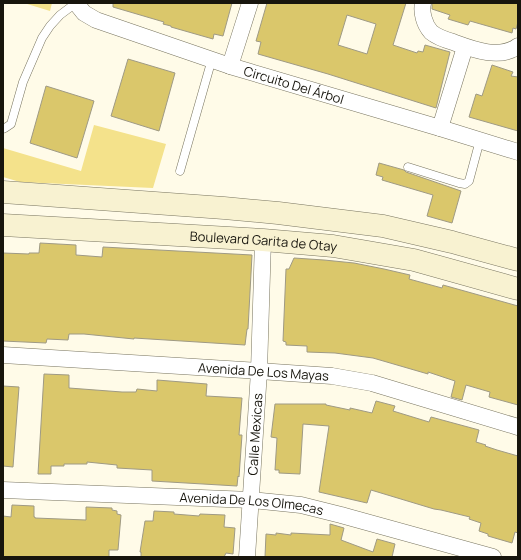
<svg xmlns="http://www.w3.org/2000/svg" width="521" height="560" viewBox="0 0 521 560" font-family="Manrope,sans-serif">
  <rect width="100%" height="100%" fill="#fffbe8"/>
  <path fill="#f4e28b" d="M 24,3 L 52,3 L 50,11 Z
    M 94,125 L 166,144 L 153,188 L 20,182 L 3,177 L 3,148 L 81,171 Z"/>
  <path fill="#dac76b" stroke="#9f9a84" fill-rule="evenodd" d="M 113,3 L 232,3 L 223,36 L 214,34 L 213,39 L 171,27 L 171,26 L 163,24 L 164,22 L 113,7 Z
    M 267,3 L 406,3 L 393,45 L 417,53 L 418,51 L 423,52 L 425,45 L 450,52 L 436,108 L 328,74 L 258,54 L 261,42 L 256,41 ZM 347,15 L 376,24 L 367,54 L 338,45 Z
    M 432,3 L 518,3 L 518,22 L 516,29 L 513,28 L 512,33 L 470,21 L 468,25 L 448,19 L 450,15 L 432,9 Z
    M 128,59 L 175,73 L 159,131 L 111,116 Z
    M 492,65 L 513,72 L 511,76 L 518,77 L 518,131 L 469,117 L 476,94 L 482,96 Z
    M 46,86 L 94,101 L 77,158 L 30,143 Z
    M 379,163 L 404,170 L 406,172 L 461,191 L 452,223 L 427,216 L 433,195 L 382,180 L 383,177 L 376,175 Z
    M 40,243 L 76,245 L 76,255 L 102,257 L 103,247 L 252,255 L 248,329 L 247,329 L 245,345 L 134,338 L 134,339 L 84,334 L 69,334 L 68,340 L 47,339 L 46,343 L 3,341 L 3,253 L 29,254 L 29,253 L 39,253 Z
    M 294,258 L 324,260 L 354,263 L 384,269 L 410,275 L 409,279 L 442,288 L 443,285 L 518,306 L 518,405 L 489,397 L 490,392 L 466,385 L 462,400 L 451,397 L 455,381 L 428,372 L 428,374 L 373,358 L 335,353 L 307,352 L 307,346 L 286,345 L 286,342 L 283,341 L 286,269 L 289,269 Z
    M 44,374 L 69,375 L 69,388 L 122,392 L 136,392 L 137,389 L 157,391 L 157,380 L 207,384 L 206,396 L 242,398 L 239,435 L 242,435 L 239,477 L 238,476 L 237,486 L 152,481 L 152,470 L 117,468 L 117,465 L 87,462 L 87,464 L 64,464 L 64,466 L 51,466 L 51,474 L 38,474 Z
    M 3,386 L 19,387 L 13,467 L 3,466 Z
    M 376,401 L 395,406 L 393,411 L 429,422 L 431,417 L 479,430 L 476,442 L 486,445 L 485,446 L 497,450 L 518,456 L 518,533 L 515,532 L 512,543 L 488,536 L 488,534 L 479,531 L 481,523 L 469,519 L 470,517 L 441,510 L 434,509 L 371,490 L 367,503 L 319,492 L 329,426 L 303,424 L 300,474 L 279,473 L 279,470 L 275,470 L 277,438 L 271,437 L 275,404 L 326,404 L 326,405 L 350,410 L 350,408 L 372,413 Z
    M 12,505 L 34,506 L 34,517 L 35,517 L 35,518 L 86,520 L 86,507 L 112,508 L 112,510 L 117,511 L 117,514 L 121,515 L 118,550 L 109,550 L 109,557 L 3,557 L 3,516 L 11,517 Z
    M 154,511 L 174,512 L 174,514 L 199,516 L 200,514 L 225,515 L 224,527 L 235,528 L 233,554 L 226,553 L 224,557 L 141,557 L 141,552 L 140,552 L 145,521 L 153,521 Z
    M 330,524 L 344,528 L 341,540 L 373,552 L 377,539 L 395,544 L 392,557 L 265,557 L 266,534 L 276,535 L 276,533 L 291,535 L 291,533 L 330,535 Z"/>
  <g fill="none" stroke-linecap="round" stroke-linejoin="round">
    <g stroke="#797560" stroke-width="9">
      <path id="service" d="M 3,129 L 5,128 L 11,124 L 23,82 L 42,38 L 50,26 L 60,15 L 76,3
        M 408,167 L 459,183 L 465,184 L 469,181 L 480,140
        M 180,171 L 212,59"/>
    </g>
    <g stroke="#797560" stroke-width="17">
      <g id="minor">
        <path id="s1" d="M 76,3 L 84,13 L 96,20 L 230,66 L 440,128 L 518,152"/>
        <path d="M 423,3 C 421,12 424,24 431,32 C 437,37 446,40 453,42 C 472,49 500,60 518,46"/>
        <path d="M 230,66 L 250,3"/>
        <path d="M 440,128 L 465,47"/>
        <path id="s2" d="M 3,355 L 259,371 L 332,376 L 372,383 L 518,427"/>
        <path id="s3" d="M 3,490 L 251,500 L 301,505 L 341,515 L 493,557"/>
        <path id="s4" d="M 247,557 L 259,371 L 263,240"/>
      </g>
    </g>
    <g stroke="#797560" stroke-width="23">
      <g id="secondary">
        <path d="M 3,192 L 224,208 L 278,213 L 383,226 L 452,242 L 518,260"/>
        <path id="s5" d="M 3,225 L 263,240 L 333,246 L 414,260 L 518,289"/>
      </g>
    </g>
    <use href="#service" stroke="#fff" stroke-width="8"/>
    <use href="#minor" stroke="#fff" stroke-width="16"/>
    <use href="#secondary" stroke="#f8f2d1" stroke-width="22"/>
  </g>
  <g text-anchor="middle" stroke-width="3.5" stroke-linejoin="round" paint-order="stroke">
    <g font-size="13" fill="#17150d" stroke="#fff">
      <text dy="5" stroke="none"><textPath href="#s1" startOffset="235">Circuito Del Árbol</textPath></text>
      <text dy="5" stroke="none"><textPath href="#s5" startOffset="261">Boulevard Garita de Otay</textPath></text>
      <text dy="5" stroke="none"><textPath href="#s2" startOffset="261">Avenida De Los Mayas</textPath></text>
      <text dy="5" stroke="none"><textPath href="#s4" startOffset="123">Calle Mexicas</textPath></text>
      <text dy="5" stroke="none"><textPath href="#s3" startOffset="249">Avenida De Los Olmecas</textPath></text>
    </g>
  </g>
  <rect width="521" height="560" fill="none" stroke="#17150d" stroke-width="8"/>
</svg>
